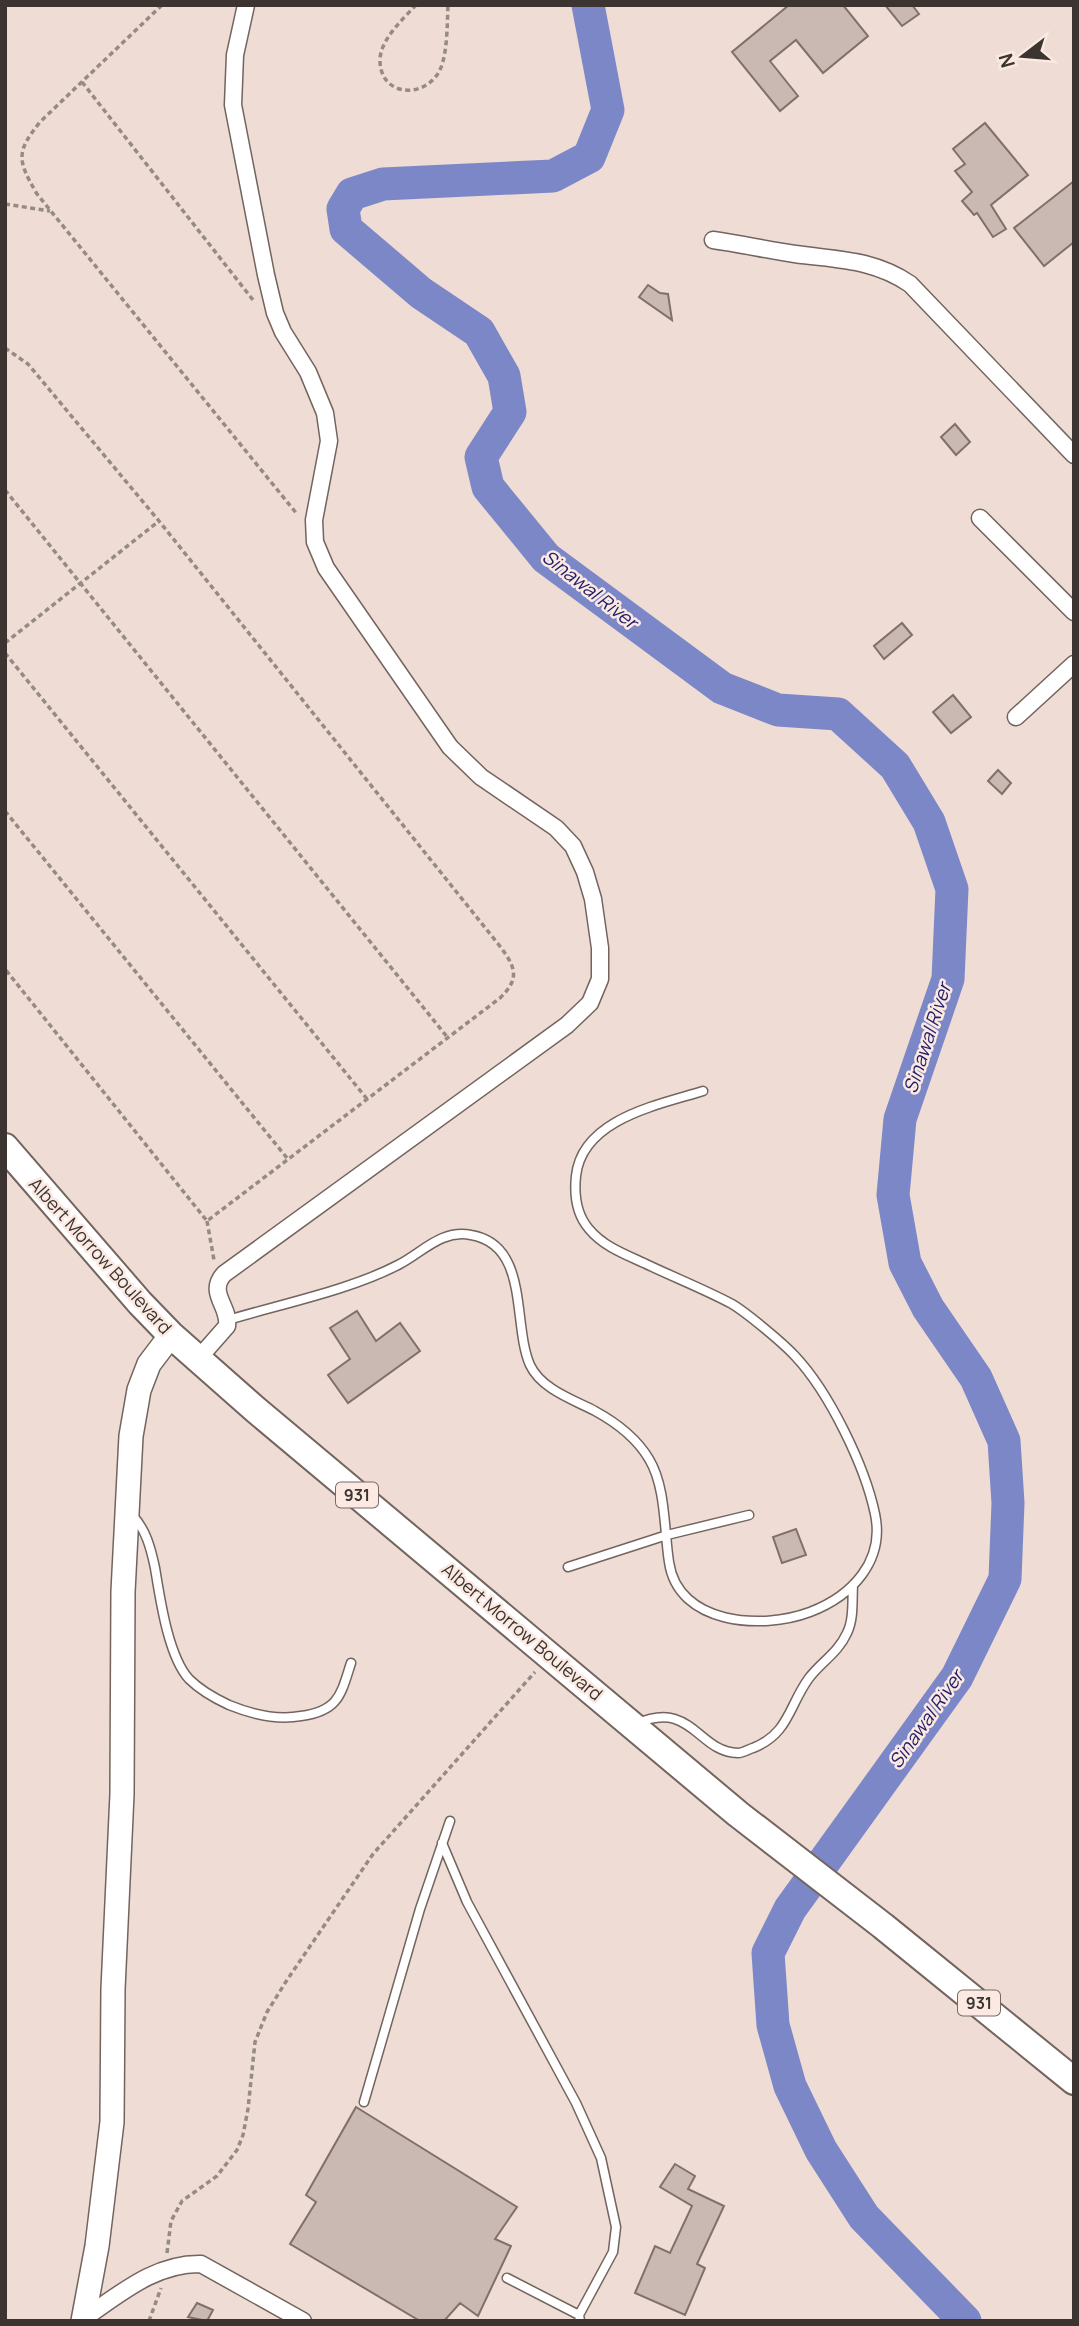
<svg xmlns="http://www.w3.org/2000/svg" width="1079" height="2326" viewBox="0 0 1079 2326" font-family="Manrope,sans-serif">
  <rect width="100%" height="100%" fill="#eedcd5"/>
  <g fill="none" stroke-linecap="round" stroke-linejoin="round">
    <path stroke="#7c87c7" stroke-width="33" d="M 588,5 L 608,110 L 589,157 L 553,176 L 383,184 L 352,194 L 343,209 L 346,229 L 421,293 L 479,332 L 504,376 L 510,412 L 481,457 L 488,487 L 546,558 L 722,688 L 778,710 L 838,714 L 895,766 L 929,822 L 952,889 L 948,979 L 900,1119 L 893,1195 L 905,1263 L 928,1308 L 976,1378 L 1004,1441 L 1008,1503 L 1005,1579 L 957,1677 L 790,1909 L 768,1953 L 773,2025 L 790,2086 L 821,2150 L 864,2217 L 965,2321"/>
  </g>
  <path fill="#cab9b2" stroke="#80706a" stroke-width="2" d="M 789,5 L 843,5 L 868,36 L 823,73 L 796,40 L 770,61 L 798,96 L 780,111 L 732,52 Z
    M 885,5 L 912,5 L 919,14 L 902,26 Z
    M 985,123 L 1028,175 L 991,205 L 1006,229 L 993,237 L 977,213 L 974,215 L 962,201 L 972,192 L 955,171 L 965,164 L 953,149 Z
    M 1074,181 L 1074,242 L 1044,266 L 1014,228 Z
    M 648,285 L 660,293 L 668,294 L 672,320 L 639,297 Z
    M 955,424 L 970,442 L 956,455 L 941,437 Z
    M 902,623 L 912,635 L 884,659 L 874,646 Z
    M 953,695 L 971,717 L 951,733 L 933,712 Z
    M 998,770 L 1011,783 L 1002,794 L 988,781 Z
    M 357,1311 L 376,1341 L 400,1323 L 420,1351 L 348,1403 L 328,1375 L 350,1359 L 330,1328 Z
    M 796,1529 L 806,1555 L 782,1563 L 773,1537 Z
    M 356,2107 L 517,2207 L 495,2239 L 511,2246 L 478,2316 L 460,2303 L 444,2321 L 420,2321 L 290,2244 L 316,2202 L 306,2195 Z
    M 675,2164 L 695,2176 L 688,2189 L 724,2206 L 697,2264 L 705,2268 L 685,2315 L 635,2293 L 655,2246 L 670,2253 L 692,2206 L 660,2187 Z
    M 197,2303 L 213,2310 L 207,2321 L 188,2317 Z"/>
  <g fill="none" stroke-linecap="round" stroke-linejoin="round">
    <g stroke="#73645e" stroke-width="11">
      <path id="lane" d="M 228,1320 C 281,1304 350,1290 398,1265 C 422,1253 441,1229 471,1235 C 530,1245 512,1324 530,1365 C 541,1389 574,1400 595,1411 C 617,1423 636,1437 649,1459 C 666,1487 664,1530 669,1562 C 678,1625 762,1630 810,1612 C 852,1596 885,1561 875,1514 C 865,1466 829,1392 795,1356 C 783,1343 747,1313 732,1304 C 704,1289 673,1277 644,1263 C 624,1254 603,1246 589,1229 C 576,1214 574,1195 576,1176 C 582,1119 658,1105 703,1091
        M 132,1515 C 146,1529 151,1549 155,1568 C 160,1598 168,1656 189,1679 C 200,1690 214,1698 229,1705 C 251,1714 278,1720 301,1716 C 339,1711 341,1694 351,1663
        M 568,1567 L 667,1535 L 749,1515
        M 636,1724 C 692,1699 697,1752 738,1753 C 743,1753 749,1749 753,1748 C 789,1734 789,1705 809,1678 C 821,1662 838,1653 847,1633 C 854,1619 852,1601 853,1585
        M 442,1843 L 467,1902 L 576,2103 L 601,2158 L 616,2227 L 613,2252 L 579,2315 L 580,2321
        M 364,2102 L 420,1909 L 450,1821
        M 507,2278 L 579,2315"/>
    </g>
    <g stroke="#73645e" stroke-width="19">
      <path id="street" d="M 713,240 C 741,244 768,250 795,254 C 838,260 873,259 910,284 L 1074,455
        M 980,518 L 1074,612
        M 1016,717 L 1074,664
        M 198,1359 L 227,1326 C 230,1306 207,1293 224,1274 L 567,1025 L 590,1003 L 600,979 L 600,948 L 593,899 L 585,872 L 573,846 L 556,828 L 481,777 L 450,747 L 326,568 L 315,542 L 314,520 L 329,441 L 325,413 L 308,372 L 283,332 L 275,313 L 266,275 L 233,105 L 235,55 L 246,5
        M 83,2319 C 120,2294 155,2263 201,2264 L 303,2321"/>
    </g>
    <g stroke="#73645e" stroke-width="26">
      <path id="secondary" d="M 83,2321 L 97,2246 L 112,2122 L 113,1989 L 122,1794 L 123,1592 L 131,1436 L 139,1390 L 149,1364 L 171,1335"/>
    </g>
    <g stroke="#73645e" stroke-width="30">
      <path id="primary" d="M 5,1147 L 140,1303 L 171,1335 L 256,1410 L 738,1814 L 883,1926 L 1074,2081"/>
    </g>
    <path stroke="#968a84" stroke-width="3.5" stroke-dasharray="5 3.5" stroke-linecap="butt" d="M 162,5 L 40,122 C 16,152 17,160 37,194 L 297,514
      M 416,5 C 403,19 381,39 380,59 C 379,94 419,100 437,75 C 448,60 447,24 448,5
      M 82,82 L 253,300
      M 5,204 L 50,211
      M 5,348 L 28,364 L 159,521 L 499,945 C 515,966 521,978 500,998 L 207,1221 L 5,969
      M 5,490 L 448,1038
      M 5,643 L 159,521
      M 5,653 L 367,1099
      M 5,811 L 287,1158
      M 207,1221 L 214,1260
      M 167,2253 L 171,2221 L 182,2201 L 217,2176 L 237,2150 L 243,2135 L 248,2109 L 255,2042 L 267,2012 L 287,1980 L 373,1854 L 535,1672
      M 149,2321 L 161,2288"/>
    <use href="#lane" stroke="#fff" stroke-width="8"/>
    <use href="#street" stroke="#fff" stroke-width="16"/>
    <use href="#secondary" stroke="#fff" stroke-width="23"/>
    <use href="#primary" stroke="#fff" stroke-width="26"/>
  </g>
  <g text-anchor="middle" stroke-width="5" stroke-linejoin="round" paint-order="stroke">
    <g fill="#fbe9e2" stroke="#756a66" stroke-width="2">
      <rect x="336" y="1482.5" width="42" height="25" rx="5"/>
      <rect x="958" y="1990.5" width="42" height="25" rx="5"/>
    </g>
    <g font-size="16" font-weight="bold" fill="#3b3431">
      <text x="357" y="1501">931</text>
      <text x="979" y="2009">931</text>
    </g>
    <g font-size="18" fill="#3b3431" stroke="#fbe9e2">
      <text transform="translate(100 1256) rotate(48)" y="6">Albert Morrow Boulevard</text>
      <text transform="translate(522 1632) rotate(40)" y="6">Albert Morrow Boulevard</text>
    </g>
    <g font-size="19" font-style="italic" fill="#201f6a" stroke="#fbe9e2">
      <text transform="translate(590 589) rotate(38)" y="7">Sinawal River</text>
      <text transform="translate(927 1038) rotate(-72)" y="7">Sinawal River</text>
      <text transform="translate(926 1719) rotate(-55)" y="7">Sinawal River</text>
    </g>
  </g>
  <rect width="1079" height="2326" fill="none" stroke="#3b3431" stroke-width="14"/>
  <g transform="translate(1023 56) rotate(254)" stroke="#fbe9e2" stroke-width="5" paint-order="stroke">
  <path d="M0-5L12 26L0 18L-12 26Z" fill="#3b3431"/>
  <text y="-10" font-size="19" font-weight="bold" text-anchor="middle" fill="#3b3431">N</text>
  </g>
</svg>
